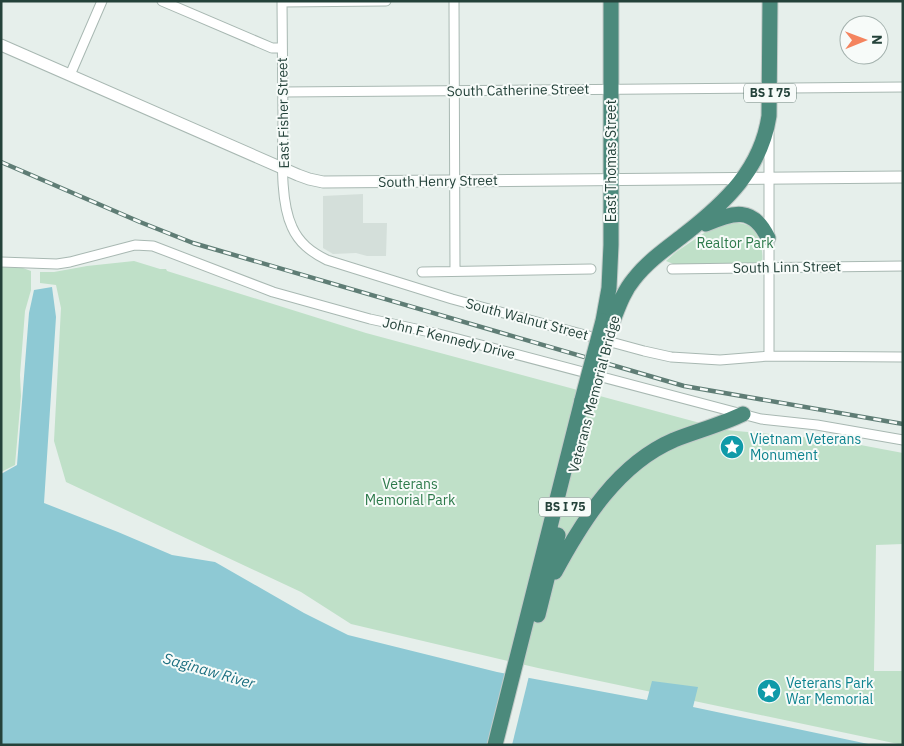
<svg xmlns="http://www.w3.org/2000/svg" width="904" height="746" viewBox="0 0 904 746" font-family="'IBM Plex Sans',sans-serif">
  <rect width="100%" height="100%" fill="#e6efeb"/>
  <path fill="#d4dfda" d="M 363,194 L 363,223 L 387,223 L 386,256 L 367,256 L 356,253 L 333,254 L 323,248 L 323,196 Z"/>
  <path fill="#bfe0c8" d="M 735,222 L 752,226 C 759,237 764,250 762,263 L 676,265 L 666,261 L 676,252 L 716,225 Z
    M 134,261 L 160,269 L 166,269 L 167,271 L 366,333 L 726,430 L 834,440 L 903,453 L 903,544 L 876,545 L 874,671 L 903,671 L 903,745 L 538,668 L 351,624 L 301,592 L 66,482 L 54,441 L 61,308 L 56,285 L 40,283 L 40,272 L 54,272 L 87,266 Z
    M 1,267 L 23,268 L 31,271 L 31,290 L 25,311 L 20,375 L 21,396 L 15,465 L 1,472 Z"/>
  <path fill="#8ec9d4" d="M 52,287 L 56,317 L 44,503 L 118,532 L 172,555 L 215,562 L 304,613 L 348,635 L 497,672 L 647,700 L 652,681 L 698,687 L 693,707 L 873,745 L 1,745 L 1,474 L 17,465 L 29,313 L 34,290 Z"/>
  <path fill="#e6efeb" d="M 507,671 L 529,676 L 512,745 L 489,745 Z"/>
  <g fill="none" stroke-linecap="round" stroke-linejoin="round">
    <g stroke="#a8b8b2" stroke-width="11">
      <path id="minor" d="M 162,1 L 272,48 L 282,48
        M 282,1 C 282,41 283,80 283,120 C 283,150 279,199 292,227 C 299,243 311,252 327,260 L 452,299 L 644,351 L 671,357 L 720,360 L 769,356 L 903,357
        M 454,1 L 455,271
        M 282,2 L 386,1
        M 70,75 L 102,1
        M 283,92 L 903,87
        M 769,133 L 769,356
        M 1,262 L 57,264 L 70,262 L 135,245 L 153,246 L 273,292 L 370,319 L 439,334 L 761,419 L 817,425 L 903,440
        M 672,269 L 903,266
        M 422,272 L 591,269"/>
    </g>
    <g stroke="#a8b8b2" stroke-width="13">
      <path id="tertiary" d="M 1,45 L 298,175 L 309,179 L 323,182 L 903,177"/>
    </g>
    <g stroke="#c2cac8" stroke-width="17">
      <path id="trunk" d="M 706,224 C 733,212 753,206 768,238
        M 603,321 L 609,288 L 611,245 L 611,1
        M 612,323 C 618,308 623,292 634,279 C 648,261 667,248 685,234 C 726,202 761,169 769,116 L 770,1
        M 555,572 C 583,520 618,464 674,440 C 697,431 720,425 743,414
        M 538,615 L 558,535
        M 495,745 L 582,400"/>
    </g>
    <use href="#minor" stroke="#fff" stroke-width="9"/>
    <use href="#tertiary" stroke="#fff" stroke-width="11"/>
    <use href="#trunk" stroke="#4c8a7c" stroke-width="15"/>
    <g stroke="#5f7d75" stroke-width="4.5">
      <path id="rail" d="M 1,162 L 140,222 L 193,243 L 684,386 L 903,424"/>
    </g>
    <use href="#rail" stroke="#f7fbf9" stroke-width="2.5" stroke-dasharray="8" stroke-linecap="butt"/>
    <g stroke="#c2cac8" stroke-width="17" stroke-linecap="butt">
      <path id="trunk-bridge" d="M 582,400 L 603,321"/>
    </g>
    <use href="#trunk-bridge" stroke="#4c8a7c" stroke-width="15"/>
  </g>
  <defs>
    <g id="sight-disc" transform="scale(1.25)"><circle r="9.5" fill="#0f9aa8" stroke="#f7fbf9"/><path d="M0-6L1.8-2.2L6-1.7L2.9 1.2L3.7 5.4L0 3.3L-3.7 5.4L-2.9 1.2L-6-1.7L-1.8-2.2Z" fill="#fff"/></g>
  </defs>
  <g fill-rule="evenodd">
    <use href="#sight-disc" x="732" y="447"/>
    <use href="#sight-disc" x="769" y="691"/>
  </g>
  <g text-anchor="middle" stroke-width="4" stroke-linejoin="round" paint-order="stroke">
    <g fill="#f7fbf9" stroke="#637a73" stroke-width="1">
      <rect x="744" y="83.5" width="52" height="19" rx="4"/>
      <rect x="539" y="497.5" width="52" height="19" rx="4"/>
    </g>
    <g font-size="12" font-weight="bold" fill="#24423a">
      <text x="770" y="97">BS I 75</text>
      <text x="565" y="511">BS I 75</text>
    </g>
    <g font-size="14" fill="#24423a" stroke="#f7fbf9">
      <text transform="translate(518 90) rotate(-1)" y="5">South Catherine Street</text>
      <text transform="translate(283 113) rotate(-91)" y="5">East Fisher Street</text>
      <text transform="translate(611 161) rotate(-90)" y="5">East Thomas Street</text>
      <text transform="translate(438 181) rotate(-1)" y="5">South Henry Street</text>
      <text transform="translate(787 267) rotate(-1)" y="5">South Linn Street</text>
      <text transform="translate(527 319) rotate(15)" y="5">South Walnut Street</text>
      <text transform="translate(449 338) rotate(14)" y="5">John F Kennedy Drive</text>
      <text transform="translate(594 394) rotate(-75)" y="5">Veterans Memorial Bridge</text>
    </g>
    <g font-size="14" fill="#2d7a4b" stroke="#f7fbf9">
      <text x="735" y="248">Realtor Park</text>
      <text x="410" y="489">Veterans<tspan x="410" dy="16">Memorial Park</tspan></text>
    </g>
    <g font-size="14" fill="#0d838f" stroke="#f7fbf9" text-anchor="start">
      <text x="750" y="444">Vietnam Veterans<tspan x="750" dy="16">Monument</tspan></text>
      <text x="786" y="688">Veterans Park<tspan x="786" dy="16">War Memorial</tspan></text>
    </g>
    <g font-size="15" font-style="italic" fill="#1c6f80" stroke="#f7fbf9">
      <text transform="translate(209 671) rotate(16)" y="5">Saginaw River</text>
    </g>
  </g>
  <rect width="904" height="746" fill="none" stroke="#24423a" stroke-width="5"/>
  <g transform="translate(864 40) rotate(89)"><circle r="24" fill="#f7fbf9" stroke="#a3b1ad"/>
  <path d="M0-4L9 19L0 12L-9 19Z" fill="#f4845f"/>
  <text y="-8" font-size="14" font-weight="bold" text-anchor="middle" fill="#24423a">N</text>
  </g>
</svg>
